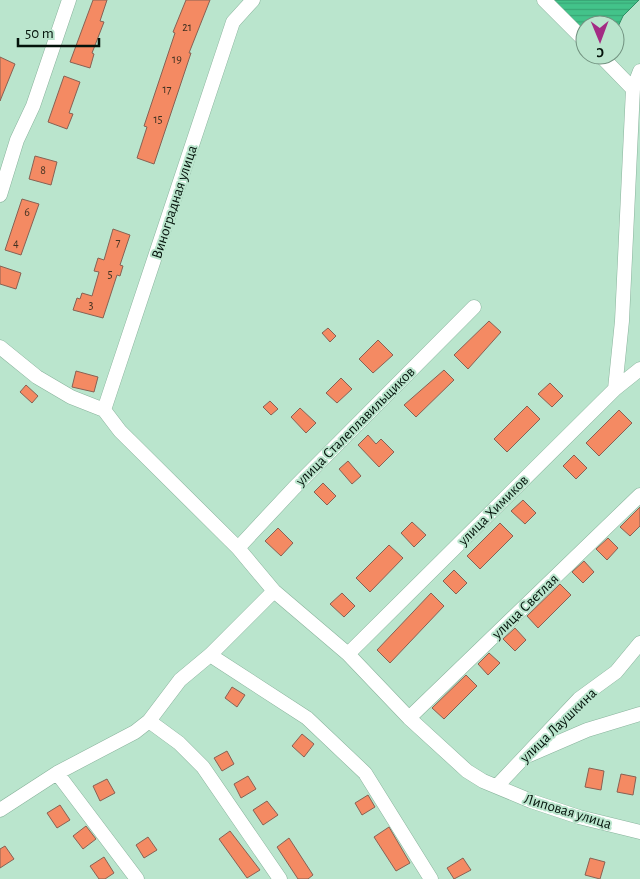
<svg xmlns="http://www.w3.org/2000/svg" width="640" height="879" viewBox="0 0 640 879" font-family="'Alegreya Sans',sans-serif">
  <defs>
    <pattern id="water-rules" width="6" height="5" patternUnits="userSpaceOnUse" patternTransform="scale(1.25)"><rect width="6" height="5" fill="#43c38a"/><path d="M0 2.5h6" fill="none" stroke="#39a776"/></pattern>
  </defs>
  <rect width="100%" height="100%" fill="#bae5cd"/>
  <path fill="url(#water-rules)" stroke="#308e64" d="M 549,0 L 639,0 L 623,16 L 615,33 L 615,25 L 585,25 L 585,34 Z"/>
  <path fill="#f48a63" stroke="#886153" d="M 93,0 L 107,0 L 100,21 L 104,22 L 92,53 L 94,54 L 90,68 L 70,62 Z
    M 186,0 L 210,0 L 189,53 L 191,53 L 154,164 L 137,158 L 147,127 L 144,126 L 175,33 L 173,32 Z
    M 0,57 L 15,64 L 0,101 Z
    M 64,76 L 80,82 L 69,113 L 73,114 L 67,129 L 48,122 Z
    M 35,156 L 57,162 L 51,185 L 29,179 Z
    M 22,199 L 39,204 L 21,255 L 5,250 Z
    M 113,229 L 130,235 L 120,265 L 123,266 L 120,276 L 117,275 L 103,318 L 73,310 L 77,298 L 80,299 L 82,293 L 92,296 L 99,272 L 94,271 L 98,258 L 104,260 Z
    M 0,266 L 21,273 L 16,289 L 0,284 Z
    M 489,321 L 501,332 L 468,369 L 454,355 Z
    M 328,328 L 336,336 L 330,342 L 322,333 Z
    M 378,340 L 393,355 L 373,373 L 359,359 Z
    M 444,370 L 454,380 L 416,417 L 404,405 Z
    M 76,371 L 98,377 L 94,392 L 72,387 Z
    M 341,378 L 352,389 L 337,403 L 326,393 Z
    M 550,383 L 563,396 L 552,407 L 538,394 Z
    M 26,385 L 38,396 L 32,403 L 20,392 Z
    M 270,401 L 278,409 L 271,415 L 263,407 Z
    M 527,406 L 540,419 L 507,452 L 494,439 Z
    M 300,408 L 316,423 L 306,433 L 291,417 Z
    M 619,410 L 632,423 L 599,456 L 586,443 Z
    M 368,435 L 376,444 L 381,439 L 394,452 L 379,467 L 358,445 Z
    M 574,455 L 587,468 L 576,479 L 563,466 Z
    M 348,461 L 361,476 L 352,484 L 339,469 Z
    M 323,483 L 336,496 L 327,505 L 314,492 Z
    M 523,500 L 536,513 L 525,524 L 511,511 Z
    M 640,507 L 640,526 L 630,536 L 620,527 Z
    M 412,522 L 426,535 L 414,547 L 401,533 Z
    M 500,523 L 513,536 L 480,569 L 467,556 Z
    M 278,528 L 293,543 L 281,556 L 265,541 Z
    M 608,538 L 618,548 L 607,560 L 596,549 Z
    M 389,545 L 403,558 L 370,592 L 356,578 Z
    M 584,561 L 594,572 L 583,583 L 572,572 Z
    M 454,570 L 467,583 L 456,594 L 443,581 Z
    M 560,584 L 571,595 L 538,628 L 527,616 Z
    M 342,593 L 355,606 L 344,617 L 330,604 Z
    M 431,593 L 444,606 L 390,663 L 377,650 Z
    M 515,628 L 526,640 L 515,651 L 503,639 Z
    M 489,653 L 500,663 L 488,675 L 478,664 Z
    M 466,675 L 477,686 L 444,719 L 432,708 Z
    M 232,687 L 245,695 L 237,707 L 225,698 Z
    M 302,734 L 314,744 L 304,757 L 292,746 Z
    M 227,751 L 234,764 L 222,771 L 214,758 Z
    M 589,768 L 604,771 L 601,790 L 585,787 Z
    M 621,774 L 636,777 L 633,795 L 617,792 Z
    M 248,776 L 256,789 L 241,798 L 234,784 Z
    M 107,779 L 115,793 L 100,801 L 93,786 Z
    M 368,795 L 375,807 L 362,815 L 355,803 Z
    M 267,801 L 278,815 L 263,825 L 253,810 Z
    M 60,805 L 70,820 L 57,828 L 47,813 Z
    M 86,826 L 96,839 L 83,849 L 73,836 Z
    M 389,827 L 410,863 L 396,871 L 374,837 Z
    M 230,831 L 260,870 L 247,878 L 219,839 Z
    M 148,837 L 157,850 L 144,858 L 136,845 Z
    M 289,838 L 313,875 L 308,879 L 298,879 L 277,847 Z
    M 5,846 L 14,859 L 0,868 L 0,849 Z
    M 104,857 L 114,873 L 105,879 L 99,879 L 90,866 Z
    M 463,858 L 471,870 L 454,879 L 447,868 Z
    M 590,858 L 605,862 L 600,879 L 585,875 Z"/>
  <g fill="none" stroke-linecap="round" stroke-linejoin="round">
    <g stroke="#89b39c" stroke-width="15">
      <path id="minor" d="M 544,0 L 585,41
        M 600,55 L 633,89
        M 0,195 L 17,140 L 33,106 L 69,0
        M 0,347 L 37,377 L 71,397 L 104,410 L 120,431 L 238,548 L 274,591 L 348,654 L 409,718 L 467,771 L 483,781 L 531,801 L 579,817 L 640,832
        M 615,389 L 622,321 L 633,89 L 640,71
        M 104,410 L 233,22 L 253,0
        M 238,548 L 294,488 L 474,307
        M 348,654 L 615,389 L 640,369
        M 210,655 L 307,718 L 365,773 L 431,879
        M 409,718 L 640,495
        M 149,721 L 179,743 L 203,767 L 280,879
        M 529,755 L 587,730 L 640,714
        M 57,773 L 137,879
        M 497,786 L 579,699 L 616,672 L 640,643
        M 0,810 L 57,773 L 135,732 L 149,721 L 180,680 L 210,655 L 274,591"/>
    </g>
    <use href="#minor" stroke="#fff" stroke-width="14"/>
  </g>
  <g text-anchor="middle" stroke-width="4" stroke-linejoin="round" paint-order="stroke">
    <g font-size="12" fill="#403121">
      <text x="187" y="31">21</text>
      <text x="177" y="63">19</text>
      <text x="167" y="93">17</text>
      <text x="158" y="123">15</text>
      <text x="43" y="174">8</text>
      <text x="27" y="216">6</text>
      <text x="118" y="246">7</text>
      <text x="16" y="247">4</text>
      <text x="110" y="278">5</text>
      <text x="91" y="309">3</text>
    </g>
    <g font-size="15" fill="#04130b" stroke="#bae5cd">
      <text transform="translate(174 202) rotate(-72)" y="5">Виноградная улица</text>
      <text transform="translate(355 426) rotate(-45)" y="5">улица Сталеплавильщиков</text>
      <text transform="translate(493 510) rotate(-45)" y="5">улица Химиков</text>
      <text transform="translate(525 606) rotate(-44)" y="5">улица Светлая</text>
      <text transform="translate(558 725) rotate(-44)" y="5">улица Лаушкина</text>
      <text transform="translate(568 811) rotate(17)" y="5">Липовая улица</text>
    </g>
  </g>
  <g transform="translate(600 40) rotate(179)"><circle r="24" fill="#bae5cd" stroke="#71917f"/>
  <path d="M0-4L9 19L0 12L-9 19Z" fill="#a32c84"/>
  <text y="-8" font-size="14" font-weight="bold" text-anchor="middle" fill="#04130b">С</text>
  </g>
  <path d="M18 38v8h81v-8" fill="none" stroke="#04130b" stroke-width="2.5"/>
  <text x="25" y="38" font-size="15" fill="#04130b" stroke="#bae5cd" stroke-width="4" paint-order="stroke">50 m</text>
</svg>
